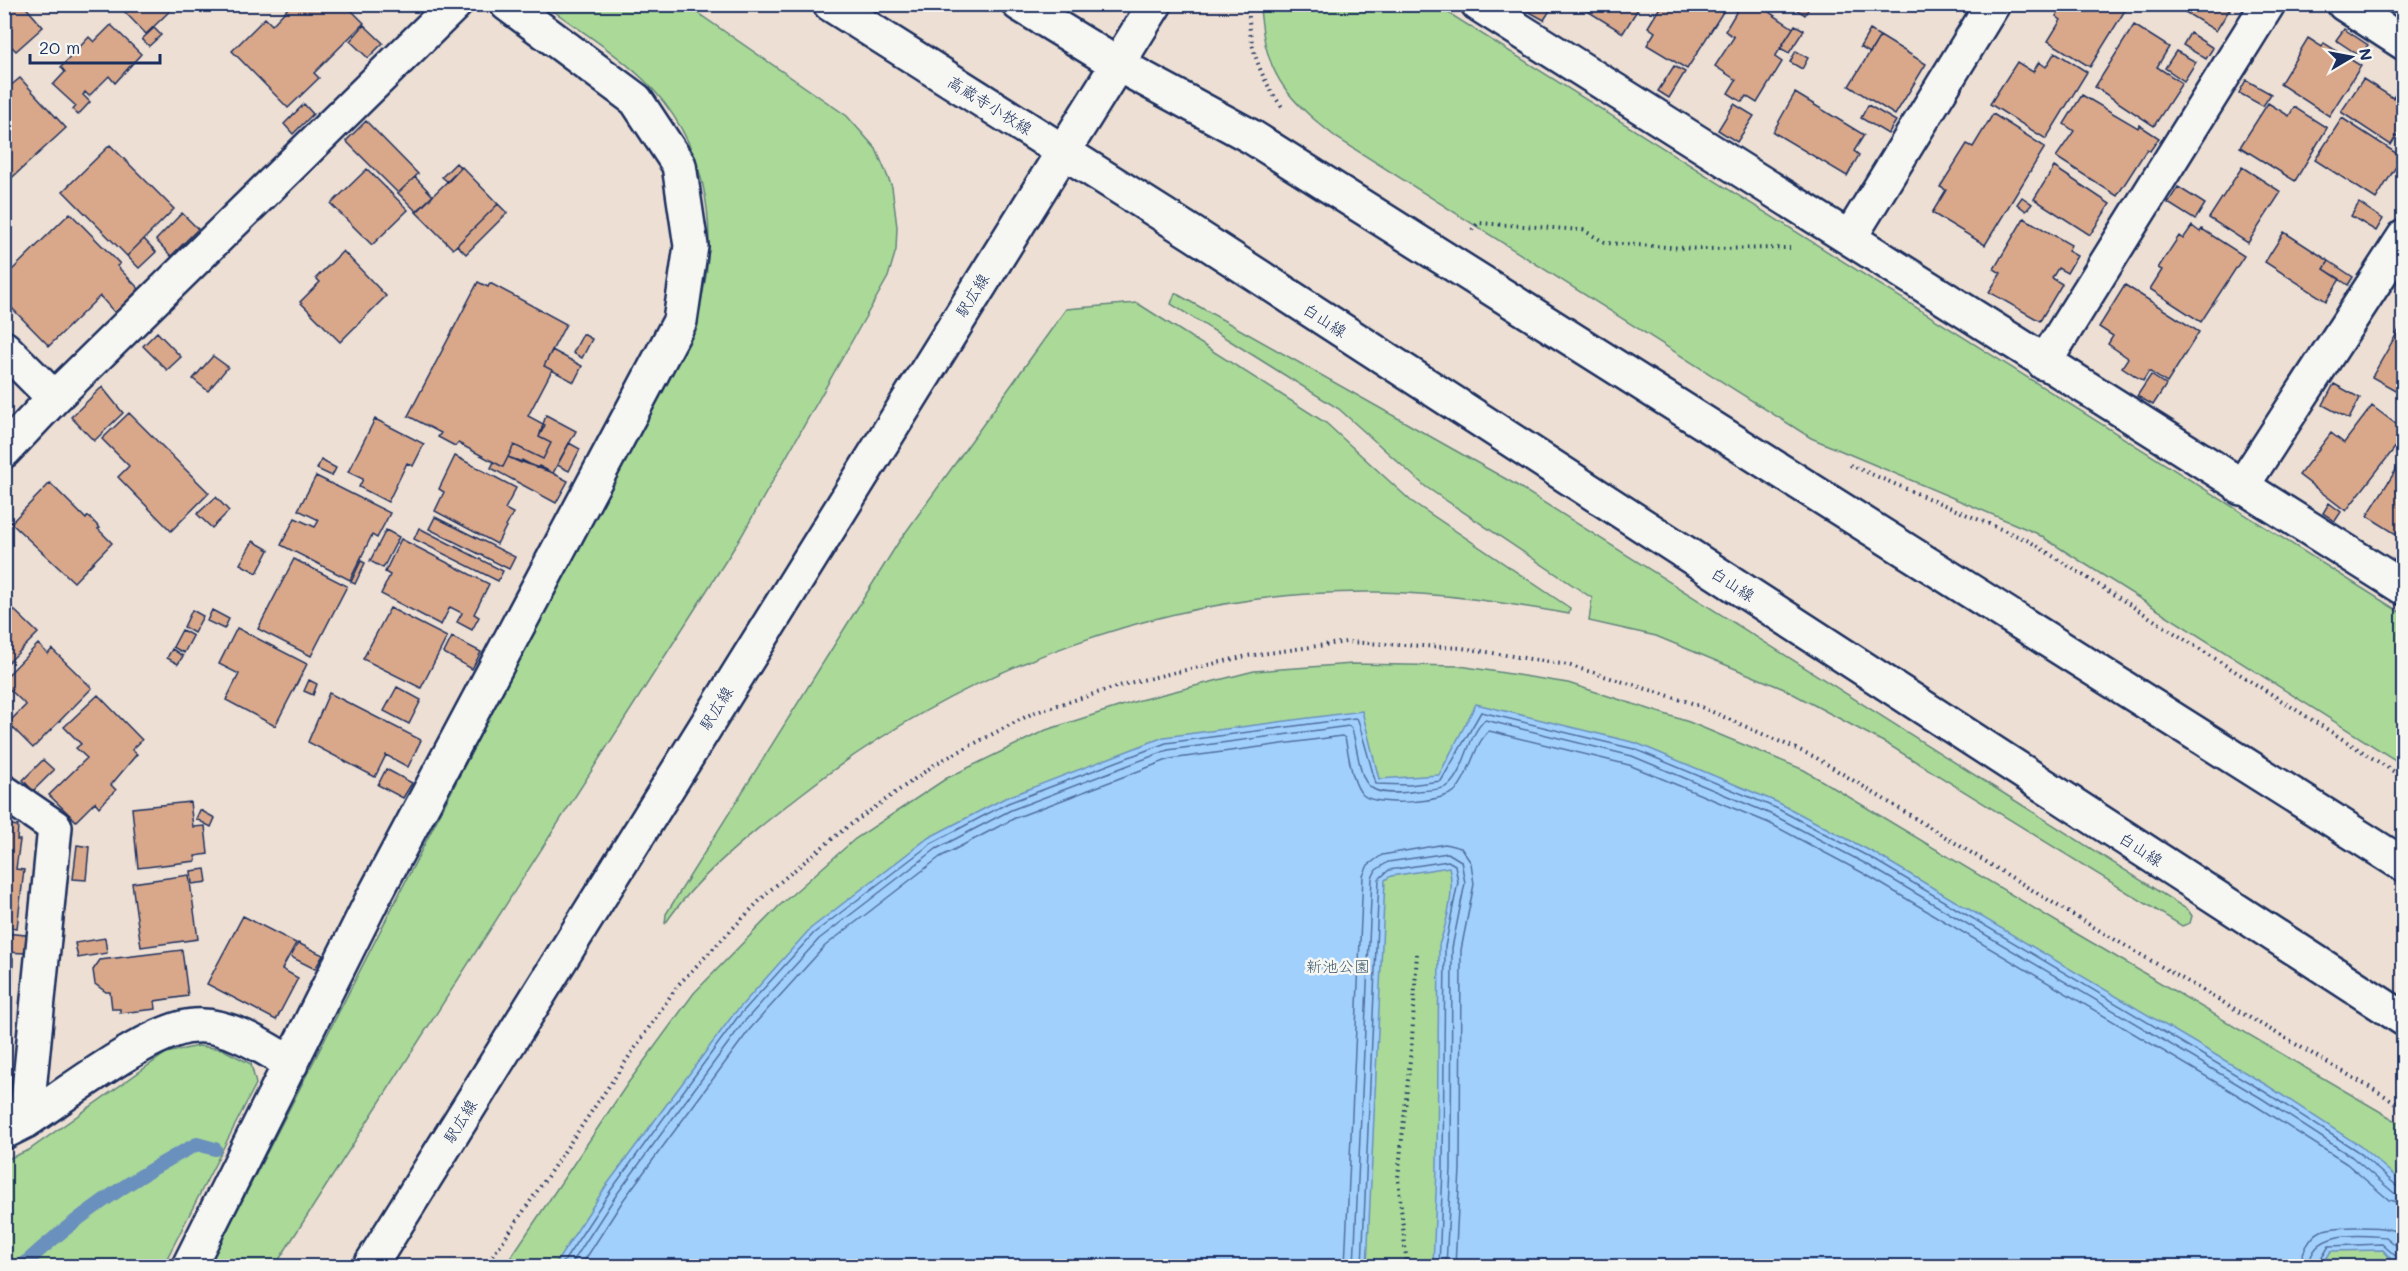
<svg xmlns="http://www.w3.org/2000/svg" width="2408" height="1271" viewBox="0 0 2408 1271" font-family="Mali,'Klee One',sans-serif">
  <rect width="100%" height="100%" fill="#eddfd3"/>
  <filter id="ink" filterUnits="userSpaceOnUse"><feTurbulence type="fractalNoise" baseFrequency=".0167" numOctaves="2"/><feDisplacementMap in="SourceGraphic" scale="12" xChannelSelector="R" yChannelSelector="G"/><feConvolveMatrix kernelMatrix="1 2 1 2 8 2 1 2 1" color-interpolation-filters="sRGB"/></filter>
  <g filter="url(#ink)">
    <path fill="#aad998" stroke="#62847b" stroke-width="1.5" d="M 545,5 L 686,5 L 847,116 L 876,149 L 892,187 L 897,227 L 896,250 L 888,277 L 741,537 L 275,1266 L 209,1266 L 700,305 C 721,224 705,140 644,80 C 615,52 578,29 545,5 Z
      M 1260,5 L 1436,5 L 2403,614 L 2403,765 L 2036,533 L 1811,438 L 1337,138 C 1298,107 1271,84 1263,33 C 1262,24 1260,14 1260,5 Z
      M 1175,293 L 1513,483 L 2188,910 L 2192,916 L 2190,923 L 2182,926 L 1889,745 L 1784,689 L 1656,636 L 1589,621 L 1592,598 L 1426,487 L 1339,409 L 1171,304 Z
      M 1137,303 L 1326,423 L 1411,501 L 1570,608 L 1569,614 C 1506,603 1443,593 1378,592 C 1169,589 963,667 800,795 C 754,831 698,875 665,924 L 666,914 L 898,543 L 1066,309 Z
      M 1353,664 L 1460,666 L 1568,683 L 1689,722 L 1804,770 L 2072,931 L 2403,1125 L 2403,1266 L 505,1266 L 628,1083 L 694,993 L 779,906 L 855,839 L 947,778 L 1046,730 L 1140,700 L 1254,671 Z
      M 198,1046 L 222,1049 L 251,1064 L 256,1084 L 163,1266 L 5,1266 L 5,1160 L 29,1150 L 166,1053 Z"/>
    <path fill="#a1d0fd" stroke="#6b90bd" stroke-width="1.5" d="M 1476,704 L 1636,743 L 1779,803 L 1874,853 L 2268,1086 L 2360,1146 L 2403,1183 L 2403,1266 L 2397,1266 L 2383,1250 L 2331,1251 L 2322,1266 L 1433,1266 L 1437,1168 L 1439,945 C 1447,922 1455,890 1449,867 L 1391,876 L 1385,880 L 1367,1266 L 554,1266 L 606,1186 L 733,1015 L 810,929 L 928,838 L 1005,798 L 1164,737 L 1362,711 L 1379,779 L 1439,775 Z"/>
    <g fill="none" stroke-linecap="round" stroke-linejoin="round">
      <path stroke="#516f9e" stroke-width="1.5" d="M 561,1266 L 611,1190 L 737,1018 L 814,933 L 932,843 L 1008,803 L 1166,743 L 1355,718 L 1358,720 L 1376,784 L 1409,785 L 1441,781 L 1481,712 L 1634,749 L 1776,808 L 1871,858 L 2265,1092 L 2357,1151 L 2397,1186 L 2404,1187
        M 570,1266 L 617,1194 L 743,1023 L 819,939 L 936,849 L 1011,810 L 1168,750 L 1349,726 L 1352,729 C 1365,779 1355,800 1417,791 C 1426,790 1441,791 1449,785 C 1466,769 1467,736 1485,720 L 1632,756 L 1773,815 L 1868,865 L 2261,1098 L 2352,1157 L 2394,1193 L 2404,1195
        M 581,1266 L 624,1199 L 750,1029 L 825,946 L 940,857 L 1015,818 L 1170,759 L 1342,736 L 1345,738 C 1349,754 1351,783 1363,795 C 1376,807 1443,803 1456,790 C 1471,774 1473,745 1489,731 L 1629,765 L 1769,823 L 1863,873 L 2256,1106 L 2347,1164 L 2389,1200 L 2404,1204
        M 1345,1266 L 1363,876 L 1368,865 L 1382,855 L 1445,844 L 1461,848 L 1471,863 L 1474,884 L 1461,950 L 1460,1169 L 1455,1266
        M 1354,1266 L 1372,878 L 1376,870 L 1388,862 L 1448,853 L 1461,861 L 1465,883 L 1452,948 L 1451,1169 L 1446,1266
        M 1362,1266 L 1379,879 L 1389,870 L 1448,861 L 1455,865 L 1458,882 L 1445,947 L 1443,1168 L 1439,1266
        M 2300,1266 C 2301,1254 2310,1236 2321,1231 C 2332,1226 2376,1226 2388,1229 C 2395,1230 2399,1234 2404,1239
        M 2309,1266 C 2312,1229 2359,1235 2386,1237 L 2404,1252
        M 2317,1266 L 2329,1246 L 2382,1244 L 2400,1260 L 2402,1266"/>
      <path stroke="#6b90bd" stroke-width="14" d="M 22,1266 C 74,1218 134,1177 197,1144 L 215,1149"/>
    </g>
    <path fill="#d9a88b" stroke="#1b2f5e" stroke-width="1.5" d="M 4,4 L 23,4 L 43,27 L 16,51 L 4,39 Z
      M 124,4 L 177,4 L 146,34 L 121,8 Z
      M 292,4 L 345,4 L 364,23 L 314,73 L 319,78 L 288,108 L 232,51 L 265,18 L 272,25 Z
      M 1530,4 L 1554,4 L 1544,20 L 1526,10 Z
      M 1576,4 L 1641,4 L 1623,33 Z
      M 1662,4 L 1728,4 L 1687,69 L 1647,45 L 1655,32 L 1648,27 Z
      M 1741,4 L 1757,4 L 1793,28 L 1775,57 L 1782,62 L 1757,103 L 1746,96 L 1742,102 L 1728,93 L 1736,80 L 1715,66 L 1734,37 L 1725,31 Z
      M 1788,4 L 1811,4 L 1805,15 Z
      M 2063,4 L 2129,4 L 2090,67 L 2048,41 L 2061,20 L 2056,16 Z
      M 2172,4 L 2233,4 L 2216,31 Z
      M 111,25 L 141,54 L 115,83 L 109,76 L 89,96 L 85,92 L 83,95 L 90,102 L 78,115 L 73,110 L 76,106 L 53,85 L 65,72 L 61,67 L 89,37 L 94,42 Z
      M 364,25 L 383,43 L 368,58 L 350,41 Z
      M 1795,25 L 1804,30 L 1789,53 L 1780,48 Z
      M 2134,25 L 2169,47 L 2157,67 L 2182,83 L 2154,126 L 2095,87 Z
      M 154,28 L 161,35 L 149,46 L 142,39 Z
      M 2344,29 L 2368,45 L 2360,56 L 2336,40 Z
      M 1870,30 L 1880,36 L 1870,53 L 1860,47 Z
      M 2190,33 L 2213,48 L 2206,59 L 2183,45 Z
      M 1880,36 L 1926,64 L 1895,115 L 1849,86 Z
      M 2308,38 L 2322,47 L 2324,43 L 2361,66 L 2329,116 L 2280,84 Z
      M 1796,51 L 1808,58 L 1802,69 L 1790,62 Z
      M 2176,51 L 2196,62 L 2184,81 L 2165,68 Z
      M 2055,52 L 2087,72 L 2046,139 L 1990,104 L 2017,62 L 2033,72 L 2039,62 L 2046,67 Z
      M 1674,66 L 1685,72 L 1669,98 L 1658,91 Z
      M 20,78 L 66,128 L 4,185 L 4,91 Z
      M 2363,79 L 2393,98 L 2404,81 L 2404,140 L 2397,135 L 2391,145 L 2341,112 Z
      M 2246,80 L 2271,94 L 2263,106 L 2239,93 Z
      M 1795,93 L 1864,135 L 1854,151 L 1859,155 L 1847,176 L 1773,132 Z
      M 2082,95 L 2138,128 L 2139,125 L 2159,138 L 2150,151 L 2147,149 L 2117,196 L 2056,157 L 2074,131 L 2064,124 Z
      M 2268,103 L 2289,116 L 2294,107 L 2327,128 L 2295,181 L 2240,147 Z
      M 304,104 L 313,114 L 293,134 L 284,124 Z
      M 1734,104 L 1754,116 L 1737,142 L 1718,130 Z
      M 1868,105 L 1896,121 L 1888,134 L 1861,118 Z
      M 1993,114 L 2045,147 L 1985,245 L 1932,213 L 1946,190 L 1940,187 L 1967,144 L 1973,147 Z
      M 2342,118 L 2402,157 L 2376,199 L 2315,160 Z
      M 366,121 L 418,174 L 398,193 L 346,141 Z
      M 110,145 L 174,209 L 127,256 L 63,191 Z
      M 456,163 L 461,168 L 448,182 L 442,177 Z
      M 462,167 L 498,204 L 453,249 L 416,212 Z
      M 2054,167 L 2110,204 L 2090,235 L 2034,199 Z
      M 2242,167 L 2281,192 L 2248,243 L 2209,218 Z
      M 367,169 L 408,210 L 372,245 L 331,204 Z
      M 415,177 L 433,196 L 417,212 L 398,193 Z
      M 2178,187 L 2205,204 L 2195,220 L 2168,203 Z
      M 2022,197 L 2032,204 L 2026,211 L 2017,204 Z
      M 2359,203 L 2383,219 L 2376,231 L 2351,216 Z
      M 498,204 L 507,213 L 466,254 L 457,245 Z
      M 70,213 L 120,264 L 117,266 L 139,289 L 115,313 L 100,296 L 49,346 L 4,300 L 4,278 Z
      M 182,213 L 198,229 L 171,256 L 156,240 Z
      M 2024,218 L 2071,245 L 2068,251 L 2077,256 L 2067,273 L 2058,268 L 2052,278 L 2062,284 L 2040,321 L 1989,292 L 2001,273 L 1994,269 Z
      M 2192,226 L 2200,232 L 2202,229 L 2244,256 L 2201,322 L 2150,289 L 2162,270 L 2158,268 L 2179,236 L 2183,239 Z
      M 2284,232 L 2329,261 L 2324,269 L 2340,279 L 2326,301 L 2265,262 Z
      M 144,239 L 156,252 L 139,268 L 127,256 Z
      M 343,251 L 386,296 L 340,342 L 300,302 L 320,282 L 316,278 Z
      M 2329,261 L 2353,277 L 2348,285 L 2324,269 Z
      M 478,282 L 488,287 L 490,283 L 566,324 L 544,366 L 552,370 L 528,416 L 545,425 L 539,437 L 551,443 L 543,459 L 514,445 L 503,467 L 458,443 L 455,446 L 438,437 L 441,433 L 408,416 Z
      M 2125,285 L 2199,332 L 2167,383 L 2149,371 L 2143,381 L 2122,367 L 2128,358 L 2108,344 L 2113,336 L 2099,327 Z
      M 2404,321 L 2404,395 L 2372,377 Z
      M 157,332 L 181,357 L 167,370 L 143,346 Z
      M 583,334 L 592,339 L 582,358 L 573,353 Z
      M 552,350 L 582,366 L 574,382 L 544,366 Z
      M 213,356 L 228,367 L 208,391 L 193,379 Z
      M 2151,375 L 2166,385 L 2153,405 L 2137,396 Z
      M 2334,384 L 2360,398 L 2349,419 L 2323,405 Z
      M 102,387 L 123,413 L 94,441 L 71,417 Z
      M 2372,406 L 2404,430 L 2404,436 L 2346,511 L 2299,475 L 2331,433 L 2344,443 Z
      M 129,413 L 209,493 L 171,531 L 118,477 L 129,466 L 102,439 Z
      M 546,415 L 576,431 L 553,473 L 508,457 L 514,445 L 543,459 L 551,443 L 539,437 Z
      M 375,419 L 424,444 L 413,466 L 407,463 L 388,502 L 359,487 L 363,479 L 348,472 Z
      M 569,443 L 580,449 L 569,471 L 557,465 Z
      M 455,456 L 516,488 L 505,509 L 513,513 L 497,544 L 435,511 L 444,492 L 439,489 Z
      M 508,457 L 521,463 L 522,460 L 537,468 L 539,466 L 568,481 L 556,503 L 491,468 L 494,462 L 503,467 Z
      M 2404,457 L 2404,539 L 2367,516 Z
      M 321,460 L 336,468 L 332,476 L 317,469 Z
      M 316,476 L 390,513 L 377,538 L 372,535 L 350,580 L 281,545 L 295,518 L 315,527 L 319,520 L 298,510 Z
      M 50,483 L 86,519 L 88,516 L 100,528 L 98,529 L 112,543 L 74,582 L 11,523 Z
      M 216,497 L 229,511 L 212,528 L 197,514 Z
      M 2329,503 L 2341,512 L 2335,521 L 2323,513 Z
      M 435,517 L 515,557 L 509,569 L 429,529 Z
      M 419,528 L 503,571 L 498,581 L 414,539 Z
      M 386,530 L 399,537 L 383,568 L 370,561 Z
      M 401,539 L 489,584 L 474,614 L 479,617 L 472,630 L 457,622 L 462,613 L 450,607 L 441,625 L 381,594 L 390,575 L 385,572 Z
      M 253,541 L 269,550 L 257,573 L 240,564 Z
      M 294,559 L 347,586 L 311,656 L 258,629 Z
      M 361,561 L 365,563 L 355,584 L 351,582 Z
      M 10,606 L 38,633 L 9,662 L 4,657 L 4,609 Z
      M 390,608 L 447,637 L 421,688 L 363,659 Z
      M 192,610 L 203,616 L 194,633 L 184,627 Z
      M 212,610 L 229,619 L 224,629 L 207,621 Z
      M 237,628 L 307,664 L 275,726 L 226,700 L 239,674 L 219,664 Z
      M 182,630 L 193,636 L 184,653 L 173,647 Z
      M 452,637 L 481,652 L 472,669 L 444,653 Z
      M 38,644 L 48,654 L 52,649 L 92,688 L 33,748 L 8,723 L 26,705 L 4,684 L 4,679 Z
      M 172,649 L 183,656 L 178,664 L 167,658 Z
      M 309,680 L 317,684 L 313,695 L 304,691 Z
      M 397,687 L 421,700 L 409,724 L 384,711 Z
      M 329,693 L 421,740 L 408,767 L 386,755 L 375,777 L 308,742 Z
      M 98,695 L 142,740 L 132,750 L 137,754 L 111,785 L 116,790 L 99,807 L 95,802 L 76,821 L 49,795 L 87,758 L 76,748 L 81,744 L 64,727 Z
      M 43,760 L 54,770 L 33,791 L 23,780 Z
      M 386,769 L 412,783 L 403,798 L 378,785 Z
      M 190,802 L 193,827 L 205,826 L 208,854 L 195,856 L 196,861 L 138,868 L 132,808 Z
      M 200,810 L 215,818 L 211,827 L 196,819 Z
      M 4,824 L 18,826 L 17,840 L 20,840 L 16,869 L 24,870 L 17,928 L 4,927 Z
      M 77,845 L 89,847 L 86,880 L 73,879 Z
      M 205,869 L 207,882 L 192,884 L 191,871 Z
      M 189,875 L 198,939 L 141,947 L 132,883 Z
      M 243,916 L 296,943 L 282,969 L 298,978 L 276,1020 L 207,984 Z
      M 4,933 L 26,935 L 25,953 L 4,952 Z
      M 105,938 L 107,953 L 78,958 L 75,943 Z
      M 298,943 L 323,955 L 315,969 L 291,957 Z
      M 182,950 L 188,996 L 155,1001 L 156,1009 L 120,1013 L 120,1009 L 112,1009 L 110,992 L 106,992 L 95,984 L 93,970 L 100,960 Z
      M 4,958 L 13,958 L 11,1042 L 4,1041 Z"/>
    <g fill="none" stroke-linecap="round" stroke-linejoin="round">
      <g stroke="#1b2f5e" stroke-width="38">
        <path id="street" d="M 1478,4 L 2404,588
          M 2344,4 L 2404,43
          M 1850,237 L 1993,4
          M 4,348 L 54,398
          M 2044,363 L 2268,4
          M 4,451 L 54,398 L 455,4
          M 2241,488 L 2404,237
          M 4,792 L 55,827 L 26,1121
          M 4,1132 L 26,1121 C 64,1096 152,1028 194,1026 C 227,1023 264,1047 291,1064
          M 189,1266 L 371,902 L 680,321 L 691,246 L 679,165 L 636,100 L 507,4"/>
      </g>
      <g stroke="#1b2f5e" stroke-width="38">
        <path id="secondary" d="M 830,4 L 1192,233 L 2404,1019
          M 1019,4 L 1117,64 L 1252,137 L 2404,865
          M 370,1266 L 1155,4"/>
      </g>
      <path stroke="#1b2f5e" stroke-width="4" stroke-dasharray="1.5 4.5" stroke-linecap="butt" d="M 1249,4 C 1247,43 1260,79 1283,108
        M 1472,230 L 1478,223 L 1583,230 L 1606,243 L 1700,249 L 1790,248
        M 1850,465 L 2029,541 L 2404,778
        M 486,1266 L 678,985 L 768,892 L 843,830 L 937,763 L 1033,713 L 1129,683 L 1247,656 L 1346,642 L 1462,648 L 1568,665 L 1692,703 L 1815,757 L 2081,920 L 2404,1107
        M 1407,1266 L 1398,1178 L 1412,1040 L 1417,952"/>
      <use href="#street" stroke="#f6f6f2" stroke-width="33"/>
      <use href="#secondary" stroke="#f6f6f2" stroke-width="33"/>
    </g>
  </g>
  <g text-anchor="middle" stroke-width="5" stroke-linejoin="round" paint-order="stroke">
    <g font-size="16" fill="#1b2f5e" stroke="#f6f6f2">
      <text transform="translate(990 105) rotate(32)" y="6">高蔵寺小牧線</text>
      <text transform="translate(972 295) rotate(-58)" y="6">駅広線</text>
      <text transform="translate(1325 320) rotate(33)" y="6">白山線</text>
      <text transform="translate(1733 584) rotate(33)" y="6">白山線</text>
      <text transform="translate(716 708) rotate(-58)" y="6">駅広線</text>
      <text transform="translate(2141 849) rotate(33)" y="6">白山線</text>
      <text transform="translate(460 1121) rotate(-58)" y="6">駅広線</text>
    </g>
    <g font-size="16" fill="#3f5a6c" stroke="#f6f6f2">
      <text x="1338" y="972">新池公園</text>
    </g>
  </g>
  <rect width="2408" height="1271" fill="none" stroke="#f6f6f2" stroke-width="24"/>
  <rect x="12" y="12" width="2384" height="1247" fill="none" stroke="#1b2f5e" stroke-width="2" filter="url(#ink)"/>
  <g transform="translate(2351 57) rotate(80)" stroke="#f6f6f2" stroke-width="4.5" paint-order="stroke">
  <path d="M0-4.5L10 22L0 15L-10 22Z" fill="#1b2f5e"/>
  <text y="-9" font-size="16" font-weight="bold" text-anchor="middle" fill="#1b2f5e">N</text>
  </g>
  <path d="M30 54v9h130v-9" fill="none" stroke="#1b2f5e" stroke-width="3"/>
  <text x="39" y="54" font-size="18" fill="#1b2f5e" stroke="#f6f6f2" stroke-width="4.5" paint-order="stroke">20 m</text>
</svg>
